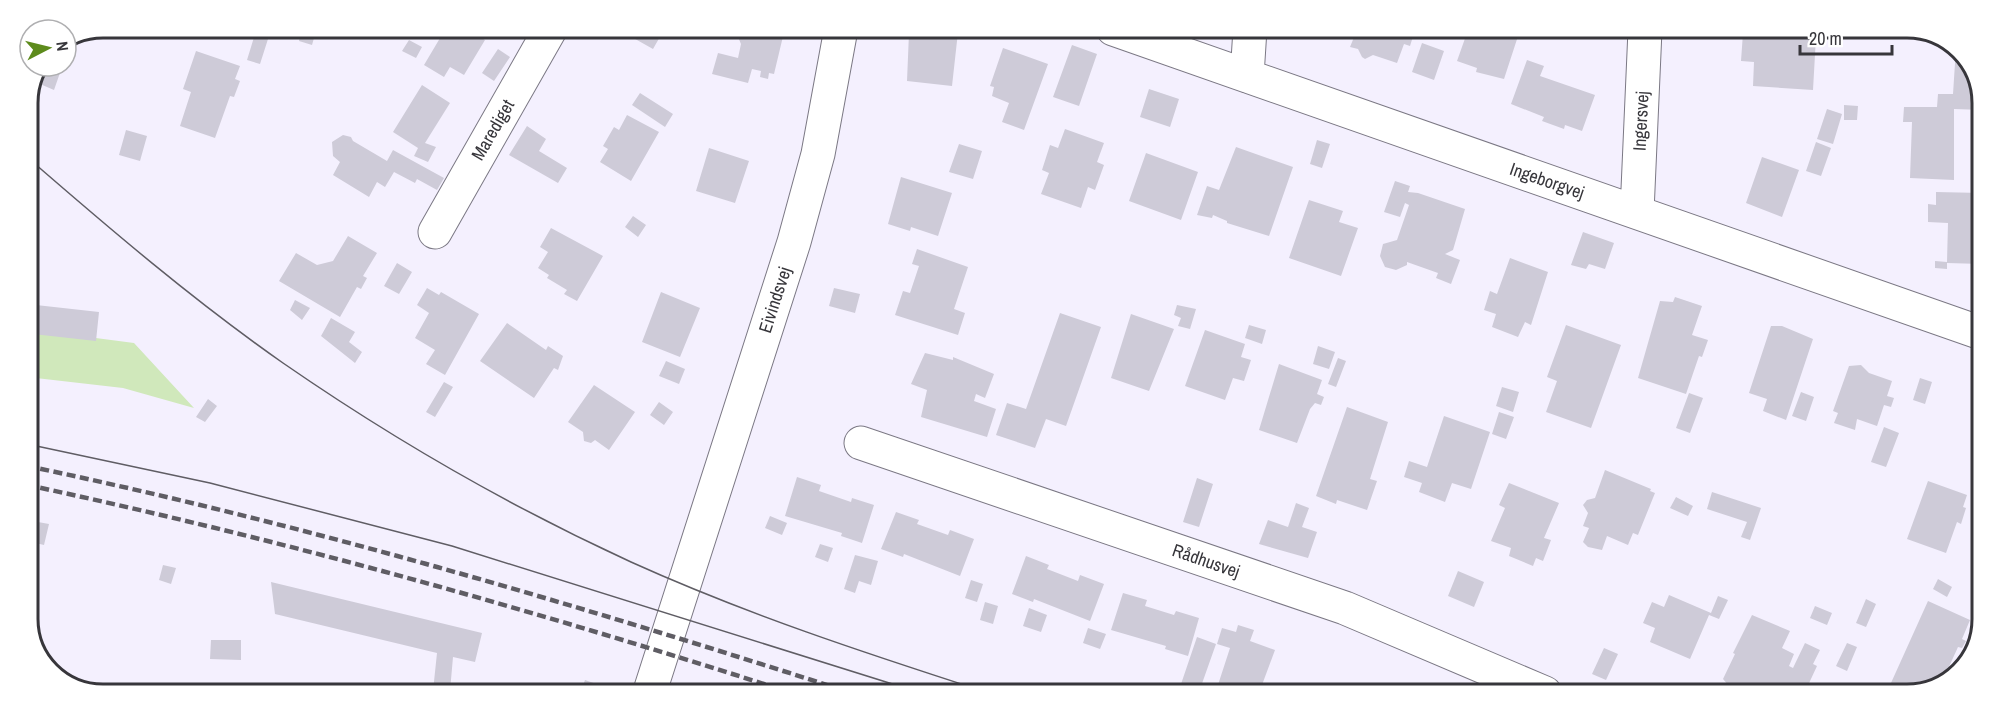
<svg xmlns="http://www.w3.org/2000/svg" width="2010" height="721" viewBox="0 0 2010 721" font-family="'Archivo Narrow',sans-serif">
  <rect width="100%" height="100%" fill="#f4f0fe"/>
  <path fill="#d0e8bb" d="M 27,329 L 134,343 L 194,408 L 123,388 L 27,377 Z"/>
  <path fill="#cecbd8" d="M 302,28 L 316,31 L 312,45 L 299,41 Z
    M 446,28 L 465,28 L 485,40 L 464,75 L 450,67 L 444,77 L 424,65 Z
    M 623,28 L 665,28 L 653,49 L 621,31 Z
    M 741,28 L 785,28 L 774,74 L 769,73 L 768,79 L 760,77 L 761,71 L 752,69 L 748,83 L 712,74 L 718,53 L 738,58 L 741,44 L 738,37 Z
    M 922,29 L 958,32 L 952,86 L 907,81 L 909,33 L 921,34 Z
    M 1357,30 L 1415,30 L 1410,46 L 1404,44 L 1397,63 L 1373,55 L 1365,59 L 1362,57 L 1358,49 L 1350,47 Z
    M 1468,30 L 1520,30 L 1504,79 L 1476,72 L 1477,68 L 1457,61 Z
    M 1743,33 L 1816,37 L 1813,90 L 1753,86 L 1754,62 L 1741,61 Z
    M 255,34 L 268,39 L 260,64 L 247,60 Z
    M 409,40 L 422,47 L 416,58 L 402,51 Z
    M 1422,43 L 1444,51 L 1434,80 L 1412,72 Z
    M 1072,45 L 1097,54 L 1079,106 L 1053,97 Z
    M 1003,48 L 1048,64 L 1024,130 L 1002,122 L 1009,103 L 992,96 L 994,87 L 990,86 Z
    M 1956,48 L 1967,56 L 1983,97 L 1983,110 L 1954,109 L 1954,180 L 1910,178 L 1912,122 L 1903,122 L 1904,107 L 1937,107 L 1938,94 L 1953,94 Z
    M 498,49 L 510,57 L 494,81 L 482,73 Z
    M 196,51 L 240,66 L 235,79 L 240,81 L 234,97 L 230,96 L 215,138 L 180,126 L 191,92 L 183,89 Z
    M 1527,60 L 1544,66 L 1540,76 L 1595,95 L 1582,131 L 1565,125 L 1564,129 L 1542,121 L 1544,117 L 1511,104 Z
    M 46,66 L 62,67 L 54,90 L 40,84 Z
    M 422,85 L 450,103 L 425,143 L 436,147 L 428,162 L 414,156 L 418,148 L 393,132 Z
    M 1149,89 L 1179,99 L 1170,127 L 1140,117 Z
    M 640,93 L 673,114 L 665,127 L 632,105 Z
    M 1844,105 L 1858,106 L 1857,120 L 1844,120 Z
    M 1827,109 L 1842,114 L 1833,144 L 1817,139 Z
    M 627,115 L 659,132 L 631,181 L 600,162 L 608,149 L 603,146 L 614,127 L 619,130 Z
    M 527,126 L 546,139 L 539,151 L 567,168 L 558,183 L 509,155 Z
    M 1065,129 L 1104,143 L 1097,162 L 1104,165 L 1095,190 L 1088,187 L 1081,208 L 1041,194 L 1049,173 L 1042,170 L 1050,145 L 1058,148 Z
    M 126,130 L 147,136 L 140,161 L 119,155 Z
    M 343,135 L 351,137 L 353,141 L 387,161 L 393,150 L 444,178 L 437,190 L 417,179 L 415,183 L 394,172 L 385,187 L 377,182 L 369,197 L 333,175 L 340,162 L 333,156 L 332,142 Z
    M 1317,140 L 1330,144 L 1322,168 L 1310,164 Z
    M 1816,142 L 1831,148 L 1821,176 L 1806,171 Z
    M 959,144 L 982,151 L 973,179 L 949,172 Z
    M 1236,147 L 1293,167 L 1269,236 L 1227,223 L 1227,221 L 1213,215 L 1212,218 L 1197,215 L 1207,186 L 1219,190 Z
    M 709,148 L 749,161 L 735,203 L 696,191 Z
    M 1146,153 L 1198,172 L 1181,220 L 1129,201 Z
    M 1762,157 L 1799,170 L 1782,217 L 1746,203 Z
    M 901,177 L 952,193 L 938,236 L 911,227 L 910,231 L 888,224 Z
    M 1395,181 L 1410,186 L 1408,192 L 1418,193 L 1465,209 L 1453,250 L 1445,254 L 1460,260 L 1451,284 L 1436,278 L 1438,273 L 1407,262 L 1407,265 L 1396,270 L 1385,267 L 1380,256 L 1383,244 L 1397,240 L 1409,205 L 1405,203 L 1400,217 L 1384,212 Z
    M 1936,192 L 1982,193 L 1982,264 L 1947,263 L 1947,269 L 1935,268 L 1935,261 L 1947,262 L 1948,223 L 1928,222 L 1928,204 L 1936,205 Z
    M 1309,200 L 1343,211 L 1339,222 L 1358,228 L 1341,276 L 1289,258 Z
    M 633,216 L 646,225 L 638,237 L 625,227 Z
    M 551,228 L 603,256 L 577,301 L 564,294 L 567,290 L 547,278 L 549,275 L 538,268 L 548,252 L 540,247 Z
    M 1583,232 L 1614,243 L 1605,269 L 1589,264 L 1586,269 L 1571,265 Z
    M 348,236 L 377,253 L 363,276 L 367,278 L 361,289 L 357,287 L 340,317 L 279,281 L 296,253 L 317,265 L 333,261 Z
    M 917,249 L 968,267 L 954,309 L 965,313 L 958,335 L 895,315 L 903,291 L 910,293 L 919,266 L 912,264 Z
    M 1510,258 L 1548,272 L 1531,325 L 1525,322 L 1518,337 L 1492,327 L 1496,314 L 1484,310 L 1490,291 L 1497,294 Z
    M 397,263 L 412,272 L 399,294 L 384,286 Z
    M 427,288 L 439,295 L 441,292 L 479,314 L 445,375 L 426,364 L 435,350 L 415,338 L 429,313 L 417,305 Z
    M 834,288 L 860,294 L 855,313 L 829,306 Z
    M 661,292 L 700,308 L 680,357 L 642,342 Z
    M 1675,297 L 1702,306 L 1692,335 L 1708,340 L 1702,357 L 1699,356 L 1686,394 L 1638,378 L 1660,301 L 1673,302 Z
    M 295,300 L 310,308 L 302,320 L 290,310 Z
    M 36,305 L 99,312 L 96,341 L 33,334 Z
    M 1177,305 L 1196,309 L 1190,329 L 1178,326 L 1181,318 L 1174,315 Z
    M 1060,313 L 1101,327 L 1066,426 L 1046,419 L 1035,448 L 996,435 L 1007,403 L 1026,409 Z
    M 1131,314 L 1174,329 L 1149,391 L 1111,378 Z
    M 331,318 L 355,332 L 349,342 L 362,352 L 355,363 L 321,336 Z
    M 507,323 L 546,350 L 548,346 L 563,356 L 558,370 L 554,368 L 534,398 L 480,361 Z
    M 1249,325 L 1266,330 L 1262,344 L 1245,338 Z
    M 1566,325 L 1621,345 L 1591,428 L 1546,412 L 1557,381 L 1547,377 Z
    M 1771,326 L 1782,326 L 1813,339 L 1786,420 L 1763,411 L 1767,399 L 1749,393 Z
    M 1205,330 L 1245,344 L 1241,357 L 1251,360 L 1244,381 L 1233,378 L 1225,400 L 1185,386 Z
    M 1318,346 L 1335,352 L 1329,369 L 1313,364 Z
    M 27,351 L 37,352 L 34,378 L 27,377 Z
    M 925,353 L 953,360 L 953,357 L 994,374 L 985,398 L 976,394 L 974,401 L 996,409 L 987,437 L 921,417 L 927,390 L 911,384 Z
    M 1338,358 L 1346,361 L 1336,387 L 1328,384 Z
    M 666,361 L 685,369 L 679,384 L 659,376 Z
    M 1279,364 L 1322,380 L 1317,394 L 1324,397 L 1321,405 L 1315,403 L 1310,409 L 1297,443 L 1259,430 Z
    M 1861,365 L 1869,373 L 1892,381 L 1887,396 L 1894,398 L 1891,407 L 1884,405 L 1877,426 L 1857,419 L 1855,430 L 1834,423 L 1838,413 L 1833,411 L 1849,366 Z
    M 1920,378 L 1932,382 L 1925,404 L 1913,400 Z
    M 444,382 L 453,387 L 435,417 L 426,412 Z
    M 594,385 L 635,412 L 609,450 L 595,440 L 591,443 L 584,441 L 583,432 L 568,422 Z
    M 1502,387 L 1519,392 L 1513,412 L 1496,406 Z
    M 1801,392 L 1814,397 L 1806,421 L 1792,416 Z
    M 1689,393 L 1703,398 L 1690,433 L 1676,428 Z
    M 208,399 L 217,406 L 205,422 L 196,417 Z
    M 659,402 L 673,412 L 664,425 L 650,415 Z
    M 1347,407 L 1388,422 L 1370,479 L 1377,481 L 1367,510 L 1337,500 L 1336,504 L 1316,496 Z
    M 1499,412 L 1514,417 L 1506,439 L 1492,434 Z
    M 1444,416 L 1490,432 L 1471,489 L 1452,483 L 1445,502 L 1419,492 L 1422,483 L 1404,477 L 1409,461 L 1427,467 Z
    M 1884,427 L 1899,433 L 1886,467 L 1871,462 Z
    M 1605,470 L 1651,489 L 1650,491 L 1655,493 L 1638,535 L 1633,533 L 1628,545 L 1607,536 L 1602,550 L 1588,547 L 1583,542 L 1589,528 L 1583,526 L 1588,513 L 1583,505 L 1587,500 L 1595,498 Z
    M 797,477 L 821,485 L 819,491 L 851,502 L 852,498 L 874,505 L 862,543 L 841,536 L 842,533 L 785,516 Z
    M 1197,478 L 1213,484 L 1199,527 L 1183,522 Z
    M 1928,481 L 1967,495 L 1963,507 L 1966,508 L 1961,524 L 1957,522 L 1946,553 L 1907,539 Z
    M 1509,483 L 1559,503 L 1544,538 L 1551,540 L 1543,561 L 1536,558 L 1533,566 L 1509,556 L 1511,548 L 1491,541 L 1505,508 L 1499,505 Z
    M 1712,492 L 1761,508 L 1750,540 L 1741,537 L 1747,522 L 1707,509 Z
    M 1676,497 L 1693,506 L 1688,516 L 1670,508 Z
    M 1296,503 L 1309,508 L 1302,527 L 1317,532 L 1308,558 L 1259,544 L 1268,520 L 1288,527 Z
    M 896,512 L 919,520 L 917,524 L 948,535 L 950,530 L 974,539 L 960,576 L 904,554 L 903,557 L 881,549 Z
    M 770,516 L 787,523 L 782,535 L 765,528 Z
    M 27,520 L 49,524 L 44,545 L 27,541 Z
    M 820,544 L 833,548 L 828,562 L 815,557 Z
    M 855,555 L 878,561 L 871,585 L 859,581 L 855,593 L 844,589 Z
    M 1026,556 L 1049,565 L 1047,569 L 1078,581 L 1080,575 L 1104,584 L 1090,621 L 1034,599 L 1033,602 L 1012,594 Z
    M 163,565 L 176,568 L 171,584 L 159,580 Z
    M 1458,571 L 1484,582 L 1474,607 L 1448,596 Z
    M 1938,579 L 1952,587 L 1947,597 L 1933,589 Z
    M 971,580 L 983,584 L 977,602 L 965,598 Z
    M 271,582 L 482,633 L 475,662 L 453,657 L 450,691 L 433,691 L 437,653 L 275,614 Z
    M 1123,593 L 1147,600 L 1145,606 L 1174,615 L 1176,611 L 1199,618 L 1188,656 L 1165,649 L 1166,646 L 1111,630 Z
    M 1669,595 L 1711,613 L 1718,596 L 1728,600 L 1719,619 L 1709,615 L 1690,659 L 1650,642 L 1655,628 L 1643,623 L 1652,602 L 1664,607 Z
    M 1866,599 L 1876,604 L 1866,627 L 1856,623 Z
    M 1928,601 L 1970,620 L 1962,639 L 1966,641 L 1962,648 L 1958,647 L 1942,682 L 1908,694 L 1886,694 Z
    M 985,602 L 998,606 L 993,624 L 980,620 Z
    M 1815,606 L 1832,613 L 1827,625 L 1810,618 Z
    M 1029,608 L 1047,615 L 1041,632 L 1023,626 Z
    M 1752,615 L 1790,631 L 1782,648 L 1794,654 L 1789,666 L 1793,668 L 1805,643 L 1820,650 L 1813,664 L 1817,666 L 1804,694 L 1790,692 L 1755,694 L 1734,684 L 1729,686 L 1723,679 L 1735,654 L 1733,653 Z
    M 1238,625 L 1254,630 L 1250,641 L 1275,650 L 1259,693 L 1216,691 L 1230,648 L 1217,644 L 1222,628 L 1236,632 Z
    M 1088,628 L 1106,634 L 1100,649 L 1083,643 Z
    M 1197,637 L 1216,644 L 1199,692 L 1180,687 Z
    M 211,640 L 241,640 L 241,660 L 210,659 Z
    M 1847,643 L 1857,647 L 1847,671 L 1836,666 Z
    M 1604,648 L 1618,654 L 1606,680 L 1592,674 Z
    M 585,680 L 605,687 L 603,691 L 581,691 Z
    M 70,684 L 125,686 L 125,690 L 78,690 Z"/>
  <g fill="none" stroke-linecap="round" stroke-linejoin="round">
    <g stroke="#7b7884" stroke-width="35">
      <path id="minor" d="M 1113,29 L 1981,333
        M 1247,76 L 1250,29
        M 1637,212 L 1645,30
        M 435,232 L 551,28
        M 861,443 L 1345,608 L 1545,693"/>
    </g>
    <g stroke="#7b7884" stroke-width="35">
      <path id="tertiary" d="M 650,691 L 794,242 L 818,154 L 841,29"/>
    </g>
    <use href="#minor" stroke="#fff" stroke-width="33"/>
    <use href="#tertiary" stroke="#fff" stroke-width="33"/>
    <path stroke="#5f5d64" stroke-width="1.5" d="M 27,157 C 110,229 193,300 283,363 C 393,439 509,506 631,562 C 746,614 865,653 986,692
      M 27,444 L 210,483 L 452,546 L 918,692"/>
    <path stroke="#5f5d64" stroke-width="4.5" stroke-dasharray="9 4.5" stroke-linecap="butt" d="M 27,466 C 306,524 578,605 849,692
      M 27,485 C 286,540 537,611 789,692"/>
  </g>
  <g text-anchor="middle" stroke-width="6" stroke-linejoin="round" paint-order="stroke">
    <g font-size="18" fill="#37363b" stroke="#fff">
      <text transform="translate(1641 121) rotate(-87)" y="6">Ingersvej</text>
      <text transform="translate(493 130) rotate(-60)" y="6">Marediget</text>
      <text transform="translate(1547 181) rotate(19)" y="6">Ingeborgvej</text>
      <text transform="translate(775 300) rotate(-72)" y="6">Eivindsvej</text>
      <text transform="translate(1206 561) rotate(19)" y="6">Rådhusvej</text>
    </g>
  </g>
  <path d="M0 0H2010V721H0ZM103 38H1907A65 65 0 0 1 1972 103V619A65 65 0 0 1 1907 684H103A65 65 0 0 1 38 619V103A65 65 0 0 1 103 38Z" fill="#fff" fill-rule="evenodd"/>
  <path fill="none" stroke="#37363b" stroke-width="3" d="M103 38H1907A65 65 0 0 1 1972 103V619A65 65 0 0 1 1907 684H103A65 65 0 0 1 38 619V103A65 65 0 0 1 103 38Z"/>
  <g transform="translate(48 48) rotate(83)"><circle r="28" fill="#ffffff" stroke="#afafb1" stroke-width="1.5"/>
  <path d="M0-4.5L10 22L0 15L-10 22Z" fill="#5d8b1c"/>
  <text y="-9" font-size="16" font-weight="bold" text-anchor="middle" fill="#37363b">N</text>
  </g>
  <path d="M1800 45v9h92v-9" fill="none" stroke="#37363b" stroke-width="3"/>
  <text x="1809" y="45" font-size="18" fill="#37363b" stroke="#ffffff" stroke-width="4.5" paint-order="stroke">20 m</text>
</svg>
